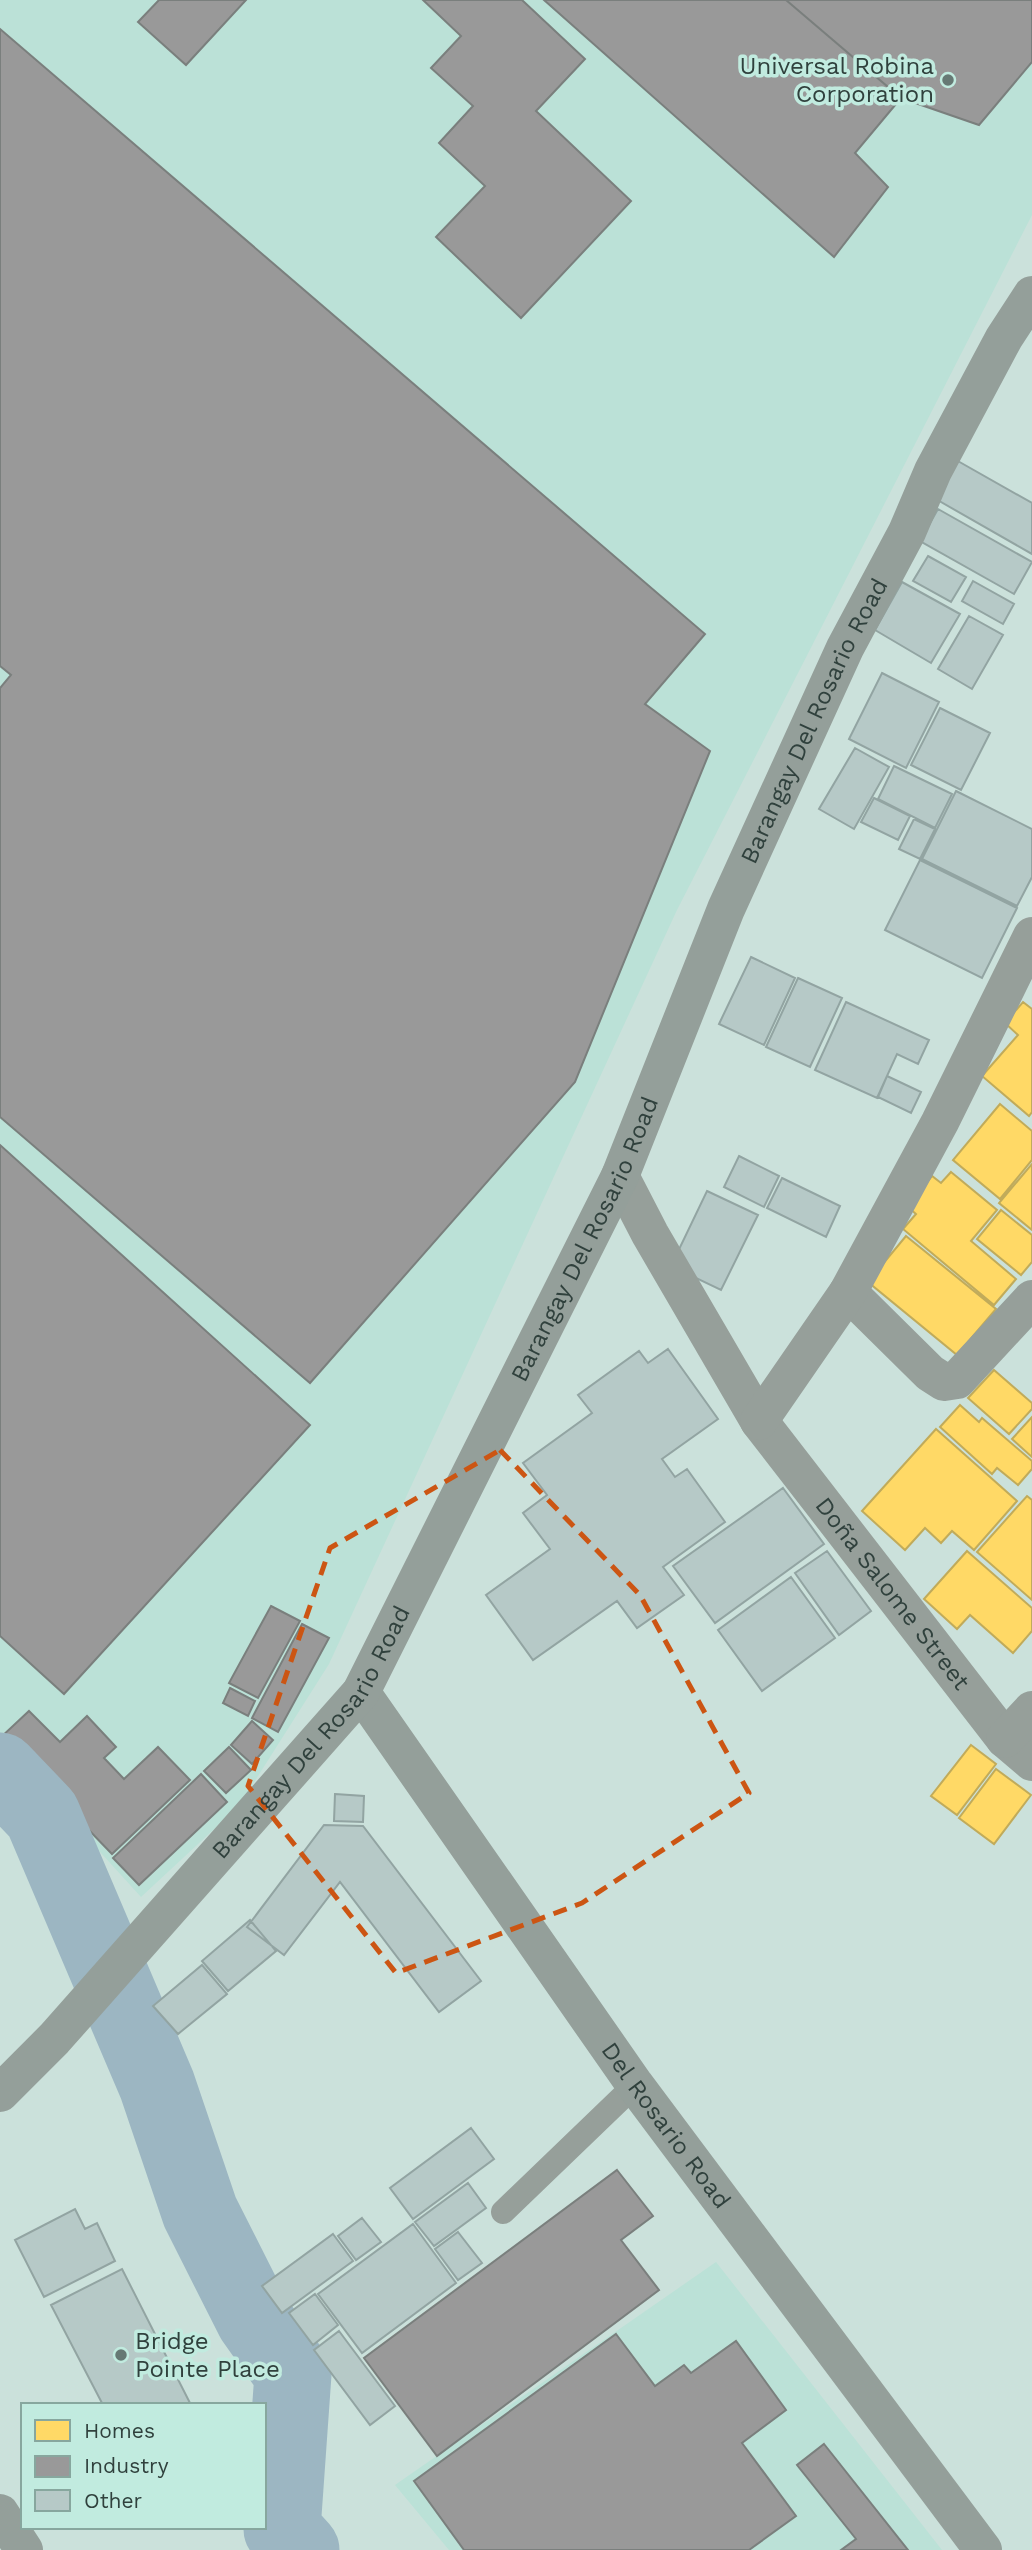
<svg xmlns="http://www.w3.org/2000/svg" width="1032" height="2550" viewBox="0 0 1032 2550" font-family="'Work Sans',sans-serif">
  <rect width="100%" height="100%" fill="#cbe1db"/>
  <path fill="#bbe1d7" d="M 0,0 L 1032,0 L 1032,215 L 677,910 L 329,1664 L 239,1806 L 141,1897 L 0,1742 Z
    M 716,2262 L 942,2550 L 449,2550 L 395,2485 Z"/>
  <path fill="#ffd966" stroke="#c1ab5a" stroke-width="2" d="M 1023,1002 L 1032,1009 L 1032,1112 L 1029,1116 L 982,1076 L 1018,1035 L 1005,1023 Z
    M 1000,1104 L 1032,1131 L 1032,1160 L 1000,1199 L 953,1160 Z
    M 1032,1164 L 1032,1230 L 999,1203 Z
    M 951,1172 L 997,1210 L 971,1241 L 1016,1279 L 994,1305 L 903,1229 L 916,1214 L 907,1206 L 932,1176 L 941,1183 Z
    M 1001,1210 L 1032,1235 L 1032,1262 L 1021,1275 L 977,1239 Z
    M 906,1236 L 996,1309 L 957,1355 L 868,1282 Z
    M 994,1370 L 1032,1403 L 1032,1409 L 1009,1434 L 968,1398 Z
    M 960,1405 L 979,1422 L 982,1418 L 1032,1461 L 1032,1469 L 1018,1485 L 997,1468 L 992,1474 L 940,1427 Z
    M 1032,1417 L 1032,1457 L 1012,1439 Z
    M 936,1429 L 1017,1501 L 974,1550 L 952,1531 L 941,1543 L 925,1528 L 905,1550 L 862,1511 Z
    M 1027,1496 L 1032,1500 L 1032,1600 L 977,1552 Z
    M 967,1551 L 1032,1608 L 1032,1631 L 1013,1653 L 970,1615 L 957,1629 L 924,1599 Z
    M 971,1745 L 996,1764 L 957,1815 L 931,1796 Z
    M 996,1769 L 1031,1795 L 994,1844 L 959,1818 Z"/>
  <path fill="#999" stroke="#7a7f7d" stroke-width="2" d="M 159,0 L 246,0 L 186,65 L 138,22 Z
    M 423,0 L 522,0 L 585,59 L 536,111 L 631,201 L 521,318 L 436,237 L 485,186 L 439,143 L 473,106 L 431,68 L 461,36 Z
    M 544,0 L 786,0 L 901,98 L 855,153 L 888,187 L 834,257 Z
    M 786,0 L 1032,0 L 1032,62 L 979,125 L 901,98 Z
    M 0,29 L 705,634 L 645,704 L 710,751 L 575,1082 L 310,1383 L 0,1117 L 0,688 L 11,675 L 0,666 Z
    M 0,1145 L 310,1425 L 64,1694 L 0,1636 Z
    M 271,1606 L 300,1621 L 258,1698 L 229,1683 Z
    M 302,1624 L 329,1638 L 278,1732 L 252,1718 Z
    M 230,1688 L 255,1701 L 248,1716 L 223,1703 Z
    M 29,1711 L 60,1742 L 87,1716 L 116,1747 L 104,1758 L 124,1779 L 158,1747 L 190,1780 L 112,1854 L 0,1738 Z
    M 252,1721 L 273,1740 L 252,1764 L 231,1745 Z
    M 229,1747 L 251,1770 L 226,1793 L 204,1771 Z
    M 201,1774 L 227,1802 L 139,1885 L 113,1858 Z
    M 617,2170 L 653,2216 L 621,2240 L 659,2290 L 437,2456 L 364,2358 Z
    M 616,2334 L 655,2386 L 684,2365 L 691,2373 L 736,2341 L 786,2410 L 742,2443 L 796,2516 L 749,2550 L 464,2550 L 414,2481 Z
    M 824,2444 L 908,2550 L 841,2550 L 856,2539 L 797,2465 Z"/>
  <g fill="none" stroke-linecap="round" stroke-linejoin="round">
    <path stroke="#9cb6c2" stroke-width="77" d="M 0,1771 L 42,1815 L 157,2085 L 200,2212 L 254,2319 L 293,2374 L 282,2529 L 301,2550"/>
  </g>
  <path fill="#b6c9c7" stroke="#92a4a2" stroke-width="2" d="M 949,456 L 1032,503 L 1032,554 L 927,494 Z
    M 938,509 L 1032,562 L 1014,594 L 920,541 Z
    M 928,556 L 966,577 L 951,602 L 913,581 Z
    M 973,581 L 1014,604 L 1003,624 L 962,601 Z
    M 902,582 L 960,614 L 931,663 L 875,630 Z
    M 969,616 L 1003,635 L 972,689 L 938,669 Z
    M 882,673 L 939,702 L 906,768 L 849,739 Z
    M 940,708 L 990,733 L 961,790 L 911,765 Z
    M 855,748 L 889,767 L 854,829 L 819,809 Z
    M 894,766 L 952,794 L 935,828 L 878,799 Z
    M 956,791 L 1032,829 L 1032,877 L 1017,906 L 922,859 Z
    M 874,798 L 910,816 L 898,840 L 861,822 Z
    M 914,819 L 935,829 L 920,859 L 899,849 Z
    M 920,860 L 1017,908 L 982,978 L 885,930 Z
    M 751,957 L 795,978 L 764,1045 L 719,1024 Z
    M 798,978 L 842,998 L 810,1067 L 766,1047 Z
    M 846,1002 L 929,1040 L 918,1064 L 897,1054 L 877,1098 L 815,1070 Z
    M 887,1076 L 921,1092 L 911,1113 L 878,1097 Z
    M 739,1156 L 779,1176 L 764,1207 L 724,1187 Z
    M 782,1178 L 840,1206 L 826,1237 L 767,1208 Z
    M 707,1191 L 758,1215 L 721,1290 L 671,1266 Z
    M 668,1349 L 718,1419 L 662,1459 L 675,1477 L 687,1469 L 725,1522 L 663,1567 L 684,1595 L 637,1628 L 617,1601 L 533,1660 L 486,1595 L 550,1549 L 523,1513 L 547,1495 L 523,1463 L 592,1413 L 578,1395 L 639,1351 L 648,1363 Z
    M 783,1488 L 824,1544 L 715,1623 L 673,1566 Z
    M 827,1551 L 871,1611 L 839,1635 L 795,1573 Z
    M 791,1577 L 835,1638 L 762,1691 L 718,1630 Z
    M 335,1794 L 364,1796 L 363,1822 L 334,1821 Z
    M 324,1825 L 363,1826 L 481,1981 L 439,2012 L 340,1882 L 284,1955 L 247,1927 Z
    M 250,1920 L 276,1951 L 228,1991 L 202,1961 Z
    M 202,1965 L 227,1994 L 178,2034 L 153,2006 Z
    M 471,2128 L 494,2159 L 413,2219 L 390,2188 Z
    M 468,2183 L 486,2208 L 434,2246 L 415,2222 Z
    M 75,2209 L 85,2229 L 97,2223 L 115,2261 L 44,2297 L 15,2240 Z
    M 362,2218 L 381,2242 L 356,2260 L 338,2236 Z
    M 413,2224 L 456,2283 L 362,2353 L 318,2294 Z
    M 458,2232 L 482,2263 L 458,2280 L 435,2249 Z
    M 333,2234 L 353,2261 L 282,2313 L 262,2286 Z
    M 122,2269 L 191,2405 L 103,2405 L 51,2305 Z
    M 315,2294 L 338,2325 L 313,2345 L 289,2313 Z
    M 339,2331 L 395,2406 L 370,2425 L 314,2350 Z"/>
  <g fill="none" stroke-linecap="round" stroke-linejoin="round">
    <path stroke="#969f9a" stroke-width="24" d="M 503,2212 L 635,2085"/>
    <g stroke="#969f9a" stroke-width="38">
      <path id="s1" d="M 620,1176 L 650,1234 L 759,1421 L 1005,1739 L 1032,1762"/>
      <path d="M 848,1292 L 930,1373 L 944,1382 L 957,1380 L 1032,1299"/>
      <path d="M 759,1421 L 848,1292 L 940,1122 L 1032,936"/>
      <path d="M 1005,1739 L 1032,1710"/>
    </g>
    <g stroke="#949f9a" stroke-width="38">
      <path id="s2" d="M 361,1692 L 635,2085 L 983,2550"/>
      <path id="s3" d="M 0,2093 L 54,2039 L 361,1692 L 620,1176 L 726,909 L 845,648 L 907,532 L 933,471 L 1004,338 L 1032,295"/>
      <path d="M 0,2513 L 24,2550"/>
    </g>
  </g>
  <path fill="none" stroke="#cc5513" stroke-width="5" stroke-dasharray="14 9" stroke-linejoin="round" d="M 500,1450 L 640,1595 L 749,1793 L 582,1903 L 396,1973 L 248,1786 L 330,1548 Z"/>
  <g fill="#667974" stroke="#c1ebdf" stroke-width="2.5">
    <circle cx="948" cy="80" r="7"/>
    <circle cx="121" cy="2355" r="7"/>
  </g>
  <g text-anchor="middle" stroke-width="7" stroke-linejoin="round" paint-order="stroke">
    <g font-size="24" fill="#30413d" stroke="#c1ebdf" text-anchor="end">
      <text x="934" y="74">Universal Robina<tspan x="934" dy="28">Corporation</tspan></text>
      <text x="135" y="2349" text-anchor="start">Bridge<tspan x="135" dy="28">Pointe Place</tspan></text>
    </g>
    <g font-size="24" fill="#30413d" stroke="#c1ebdf">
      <text dy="8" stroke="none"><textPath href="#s3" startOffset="1612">Barangay Del Rosario Road</textPath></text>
      <text dy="8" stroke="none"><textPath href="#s3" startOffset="1045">Barangay Del Rosario Road</textPath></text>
      <text dy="8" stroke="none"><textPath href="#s1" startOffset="500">Doña Salome Street</textPath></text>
      <text dy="8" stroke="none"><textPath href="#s3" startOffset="478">Barangay Del Rosario Road</textPath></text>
      <text dy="8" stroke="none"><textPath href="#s2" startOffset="530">Del Rosario Road</textPath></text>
    </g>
  </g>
  <rect x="21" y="2403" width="245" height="126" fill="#c1ebdf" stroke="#87a79e" stroke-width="2"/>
  <rect x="35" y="2420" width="35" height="21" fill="#ffd966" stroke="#87a79e" stroke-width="2"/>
  <text x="84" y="2438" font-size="21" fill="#30413d">Homes</text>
  <rect x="35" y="2456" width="35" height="21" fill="#999999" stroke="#87a79e" stroke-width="2"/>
  <text x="84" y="2473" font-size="21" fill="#30413d">Industry</text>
  <rect x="35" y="2490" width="35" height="21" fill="#b6c9c7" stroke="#87a79e" stroke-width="2"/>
  <text x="84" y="2508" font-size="21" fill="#30413d">Other</text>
</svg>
